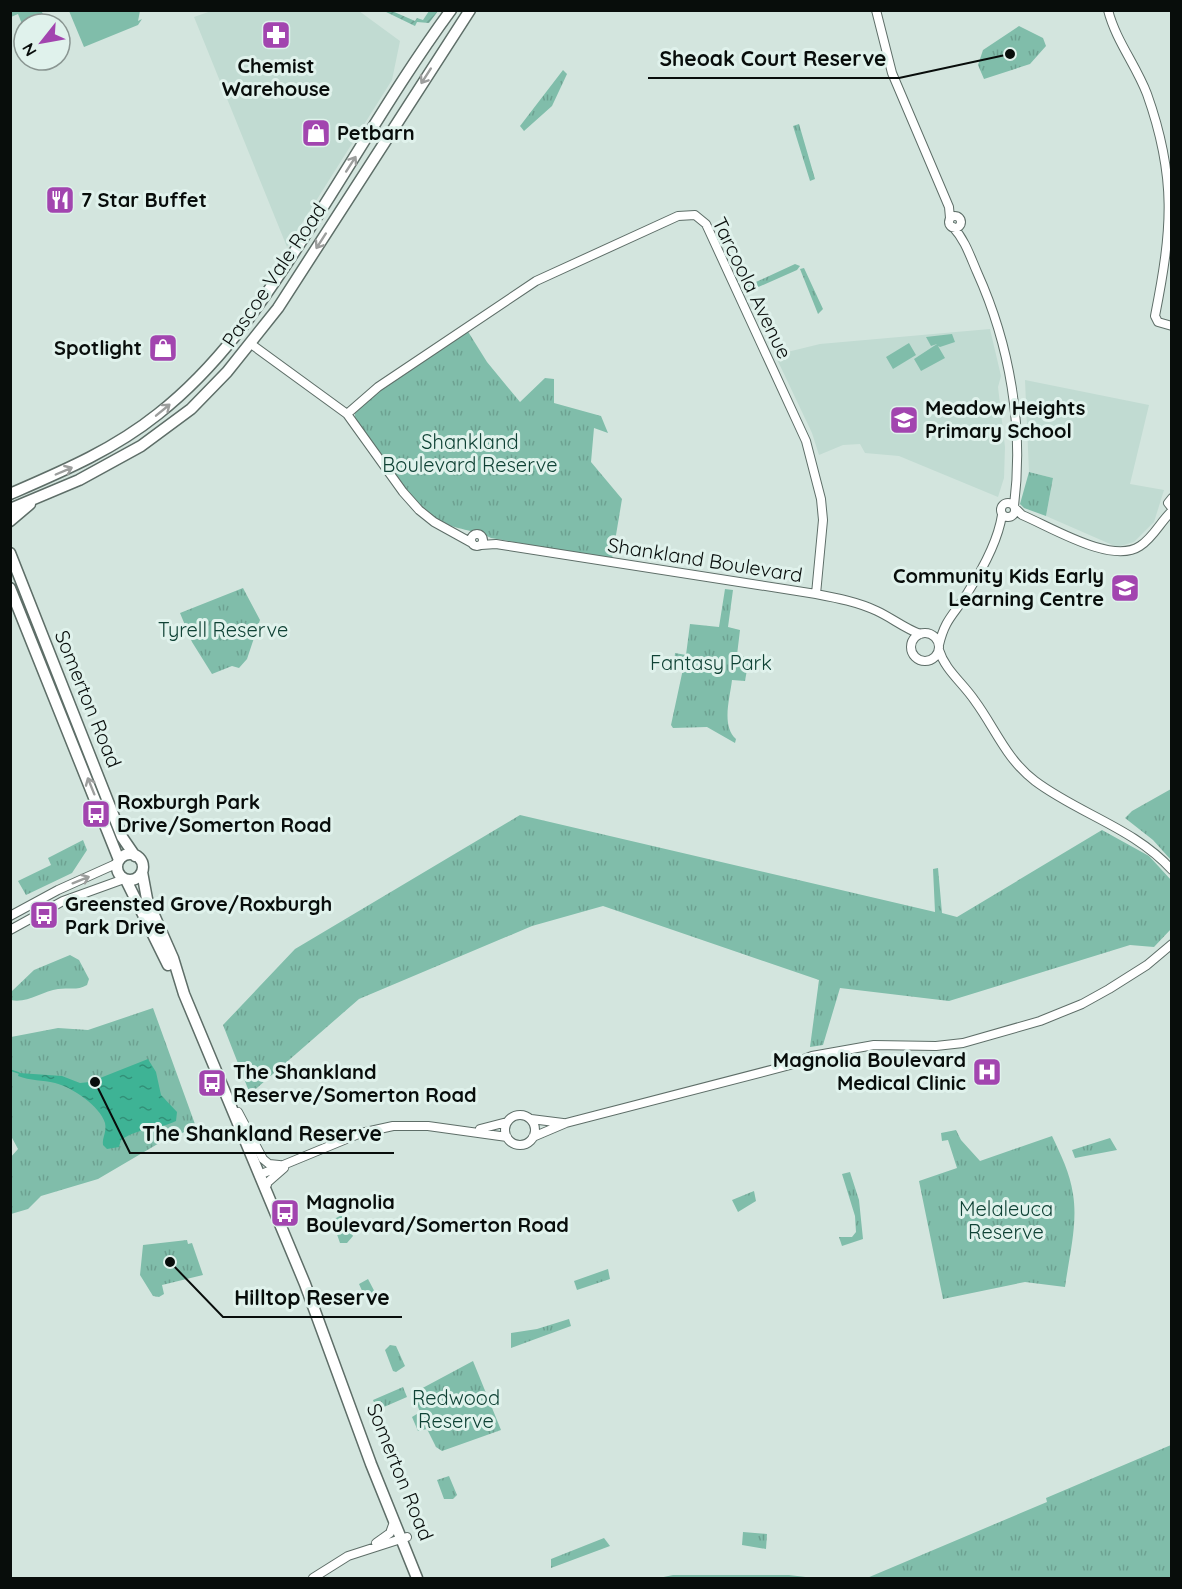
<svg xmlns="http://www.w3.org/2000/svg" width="1182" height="1589" viewBox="0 0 1182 1589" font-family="Quicksand,sans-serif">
  <defs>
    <pattern id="park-tufts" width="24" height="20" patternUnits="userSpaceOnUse" patternTransform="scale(1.5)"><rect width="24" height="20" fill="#80bdaa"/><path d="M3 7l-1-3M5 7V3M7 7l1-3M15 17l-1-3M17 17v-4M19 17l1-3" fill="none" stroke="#6da191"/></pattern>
    <pattern id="garden-furrows" width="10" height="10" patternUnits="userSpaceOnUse" patternTransform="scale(1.5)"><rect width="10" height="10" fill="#80bdaa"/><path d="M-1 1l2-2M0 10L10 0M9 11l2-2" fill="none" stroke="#6da191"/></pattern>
    <pattern id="water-ripples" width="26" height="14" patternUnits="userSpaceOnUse" patternTransform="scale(1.5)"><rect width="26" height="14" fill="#3eb395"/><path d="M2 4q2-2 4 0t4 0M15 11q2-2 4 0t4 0" fill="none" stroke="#329078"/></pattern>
  </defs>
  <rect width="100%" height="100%" fill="#d3e5de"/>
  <path fill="#c1dbd2" d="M 214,10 L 359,11 L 400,41 L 392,80 L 287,247 L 194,17 Z
    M 990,329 L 1001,376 L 998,387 L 1005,447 L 1004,478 L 998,497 L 899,456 L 865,453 L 860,444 L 843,445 L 819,455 L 812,433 L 775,355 L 820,344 Z
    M 1025,380 L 1149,405 L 1130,484 L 1164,490 L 1154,522 L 1134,542 L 1117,547 L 1046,516 L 1053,478 L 1029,472 Z"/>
  <path fill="#80bdaa" d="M 11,10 L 45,11 L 42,12 L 47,24 L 24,24 L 24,29 L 18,14 L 11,17 Z
    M 69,11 L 140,11 L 138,21 L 142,19 L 138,25 L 84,47 Z
    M 952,334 L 955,342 L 940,347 L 938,346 L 945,358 L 921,371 L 914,359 L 937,344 L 931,346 L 926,337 Z
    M 909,343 L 916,355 L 893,369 L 886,357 Z"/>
  <path fill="url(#park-tufts)" d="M 1019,26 L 1043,38 L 1046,46 L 1030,64 L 984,79 L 978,65 L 983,50 Z
    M 563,70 L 567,74 L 552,106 L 524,131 L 520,126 Z
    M 799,124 L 815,179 L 810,181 L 793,126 Z
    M 795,264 L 800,266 L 797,270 L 747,292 L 745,287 Z
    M 804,268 L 823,309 L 818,314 L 800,269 Z
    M 467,330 L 487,362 L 520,402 L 545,378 L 554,379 L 554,403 L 601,416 L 608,433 L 594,428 L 591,462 L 622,499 L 612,559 L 491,538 C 475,529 456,531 436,519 C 399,496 383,450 355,419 L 355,410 L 380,389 Z
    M 1029,472 L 1053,478 L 1046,516 L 1024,508 L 1020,504 Z
    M 243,588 L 260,620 L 247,659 L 239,668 L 232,666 L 212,674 L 192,642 L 180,613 Z
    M 725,589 L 733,590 L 728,627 L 740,630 L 737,655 L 749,658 L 745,681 L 732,680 C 730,698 721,726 736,739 L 735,743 L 707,727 L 673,728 L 671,725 L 683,669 L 674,666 L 675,653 L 686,655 L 690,624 L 719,627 Z
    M 1171,789 L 1171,860 L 1153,840 L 1125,818 L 1132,811 Z
    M 520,815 L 935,912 L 933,869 L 938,868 L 942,913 L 957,917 L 1102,830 L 1149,856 L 1171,880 L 1171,929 L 1154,947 L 1130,945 L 949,1001 L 840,988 L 823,1045 L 810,1047 L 819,980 L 603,906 L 532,926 L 359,999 L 250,1094 L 223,1025 L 295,949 Z
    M 83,840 L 87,850 L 72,873 L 26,895 L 18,881 L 51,865 L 48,858 Z
    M 70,955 L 79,960 L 89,979 L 87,985 C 77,991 68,987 58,989 C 43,991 26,1004 11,1000 L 11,992 L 34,970 Z
    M 153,1008 L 196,1127 L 161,1142 L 98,1179 L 41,1196 L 28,1209 L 11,1214 L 10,1158 L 18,1149 L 11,1136 L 11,1037 L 58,1028 L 88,1030 Z
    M 956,1130 L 961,1140 L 980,1161 L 1052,1136 C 1061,1155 1070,1173 1073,1194 C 1078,1224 1069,1257 1065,1287 L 1025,1282 L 943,1299 L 919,1181 L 957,1168 L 948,1140 L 942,1141 L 941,1133 Z
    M 1110,1138 L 1117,1150 L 1075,1158 L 1072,1150 Z
    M 850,1172 L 859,1200 L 863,1239 L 842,1246 L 839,1237 L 852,1237 L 856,1232 L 855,1216 L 842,1174 Z
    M 754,1191 L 756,1201 L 738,1212 L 732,1200 Z
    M 342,1215 L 353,1236 L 347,1243 L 340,1243 L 332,1220 Z
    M 187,1240 L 188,1244 L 192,1243 L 203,1275 L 162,1285 L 164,1294 L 159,1297 L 153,1296 L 140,1275 L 143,1245 Z
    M 608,1269 L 610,1279 L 577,1290 L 574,1281 Z
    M 368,1279 L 378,1298 L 368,1304 L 359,1284 Z
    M 569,1319 L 571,1326 L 511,1348 L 511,1333 L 537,1329 Z
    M 390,1345 L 396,1346 L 405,1366 L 396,1372 L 393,1371 L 385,1350 Z
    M 473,1361 L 501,1430 L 442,1451 L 436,1447 L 427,1429 L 418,1431 L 412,1417 L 420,1412 L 415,1399 L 417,1391 Z
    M 403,1387 L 407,1397 L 377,1410 L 373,1400 Z
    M 1171,1445 L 1171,1578 L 867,1578 L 1047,1502 L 1046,1498 Z
    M 449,1476 L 457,1495 L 453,1499 L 444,1499 L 437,1480 Z
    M 743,1532 L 767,1534 L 766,1549 L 742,1545 Z
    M 604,1538 L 610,1546 L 551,1568 L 551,1559 Z
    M 673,1575 L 789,1575 L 814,1578 L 659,1578 Z"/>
  <path fill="url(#garden-furrows)" d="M 384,11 L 392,11 L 415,21 L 417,18 L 423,20 L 429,11 L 438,11 L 429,23 L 417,22 L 415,26 Z"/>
  <path fill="url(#water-ripples)" d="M 148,1059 L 156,1072 L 161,1095 L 177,1112 L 176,1121 C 158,1130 142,1126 121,1140 L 119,1147 L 107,1149 L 103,1145 C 102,1137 107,1132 105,1123 C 100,1106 72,1087 55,1083 C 43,1080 30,1081 18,1076 L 19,1073 L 62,1076 L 80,1083 L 90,1082 Z"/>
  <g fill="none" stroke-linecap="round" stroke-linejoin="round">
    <path stroke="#3eb395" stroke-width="1.5" d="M 10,1070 L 19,1073"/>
    <g stroke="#5e6e68" stroke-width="10">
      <path id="tertiary" d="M 876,10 L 892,73 L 949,207 L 950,218
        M 1108,10 C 1116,41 1136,65 1147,94 C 1177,178 1172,230 1155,316 L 1158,322 L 1172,326
        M949 222a6 6 0 1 1 12 0a6 6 0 1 1-12 0Z
        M 953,227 C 965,240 970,256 977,272 C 1010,345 1024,427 1014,506
        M 251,344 L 347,414 L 403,492 L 419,510 L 434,522 L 472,543
        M 347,414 L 378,387 L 536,281 L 678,216 L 695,215 L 706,224 L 806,441 L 821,499 L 823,520 L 816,594
        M 1172,498 L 1168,503 L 1172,508
        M1001 510a7 7 0 1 1 14 0a7 7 0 1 1-14 0Z
        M 1015,508 L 1022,515 C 1051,527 1112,565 1140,546 C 1154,537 1160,522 1172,511
        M471 540a6 6 0 1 1 12 0a6 6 0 1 1-12 0Z
        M 481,545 L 496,544 L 816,594 C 837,598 858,602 877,611 C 892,618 904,628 920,634
        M911 647a14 14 0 1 1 28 0a14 14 0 1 1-28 0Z
        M 939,645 C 945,618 955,614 968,592 C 982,570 998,541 1002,515
        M 939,650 C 945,670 963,683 975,701 C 995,728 1006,759 1035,781 C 1079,814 1134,828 1172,870
        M 10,916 L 58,890 L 118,863
        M 10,930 L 63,901 L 124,879
        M 791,1064 L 812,1056 L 874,1045 L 936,1046 L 963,1043 L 1040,1021 L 1082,1004 L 1109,989 L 1147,965 L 1172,944
        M 238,1112 L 263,1159 L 269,1164 L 279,1165
        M505 1130a15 15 0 1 1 30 0a15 15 0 1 1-30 0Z
        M 531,1119 L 563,1123
        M 480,1129 L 507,1122
        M 533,1137 L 566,1123 L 794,1064
        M 259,1175 L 361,1133 L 393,1126 L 428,1126 L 507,1137
        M 265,1189 L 268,1182 L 284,1168
        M 376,1543 L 390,1533 L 394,1522
        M 313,1578 L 348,1556 L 407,1537"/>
    </g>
    <g stroke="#5e6e68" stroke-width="13">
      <path id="primary" d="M 10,494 C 63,471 113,450 158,414 C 219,366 261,304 302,240 C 351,165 398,82 451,10
        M 10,509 L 79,480 L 141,446 L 191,409 L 227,372 L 278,308 L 470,10
        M 10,521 L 30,504
        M 10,553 L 122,837 L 135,856
        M 10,588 L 119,860
        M117 867a13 13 0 1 1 26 0a13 13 0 1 1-26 0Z
        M 142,872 L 147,899 L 173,958 L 184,994 L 305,1284 L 371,1464 L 417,1578
        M 126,880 L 168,965"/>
    </g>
    <use href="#tertiary" stroke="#fff" stroke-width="8"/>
    <use href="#primary" stroke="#fff" stroke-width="10"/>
  </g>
  <defs><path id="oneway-shaft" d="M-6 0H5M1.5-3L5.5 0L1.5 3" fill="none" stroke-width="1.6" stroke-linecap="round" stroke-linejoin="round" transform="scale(1.5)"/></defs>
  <g stroke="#9c9e9d">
    <use href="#oneway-shaft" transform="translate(426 76) rotate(123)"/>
    <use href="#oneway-shaft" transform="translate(351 164) rotate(-57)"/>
    <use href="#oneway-shaft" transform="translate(321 241) rotate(123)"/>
    <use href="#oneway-shaft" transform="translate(163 410) rotate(-39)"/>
    <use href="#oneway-shaft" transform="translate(64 471) rotate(-23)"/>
    <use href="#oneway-shaft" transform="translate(91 786) rotate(-112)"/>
    <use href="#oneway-shaft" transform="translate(81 880) rotate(-22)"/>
  </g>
  <defs>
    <g id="pharmacy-square" transform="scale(1.5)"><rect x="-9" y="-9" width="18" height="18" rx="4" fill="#a245af" stroke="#e0f2ec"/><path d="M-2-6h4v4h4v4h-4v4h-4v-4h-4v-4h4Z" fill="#fff"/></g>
    <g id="shop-square" transform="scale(1.5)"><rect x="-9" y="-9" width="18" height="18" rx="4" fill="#a245af" stroke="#e0f2ec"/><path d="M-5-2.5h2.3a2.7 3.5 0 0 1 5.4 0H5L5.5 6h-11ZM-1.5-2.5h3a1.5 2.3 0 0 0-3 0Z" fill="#fff"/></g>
    <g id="restaurant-square" transform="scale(1.5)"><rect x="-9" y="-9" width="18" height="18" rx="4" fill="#a245af" stroke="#e0f2ec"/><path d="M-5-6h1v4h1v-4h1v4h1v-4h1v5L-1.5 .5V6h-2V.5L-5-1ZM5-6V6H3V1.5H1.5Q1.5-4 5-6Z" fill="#fff"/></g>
    <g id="school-square" transform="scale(1.5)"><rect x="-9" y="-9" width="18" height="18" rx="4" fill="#a245af" stroke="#e0f2ec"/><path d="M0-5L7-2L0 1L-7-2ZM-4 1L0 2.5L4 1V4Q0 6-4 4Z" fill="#fff"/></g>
    <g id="bus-square" transform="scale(1.5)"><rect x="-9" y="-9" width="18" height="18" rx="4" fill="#a245af" stroke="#e0f2ec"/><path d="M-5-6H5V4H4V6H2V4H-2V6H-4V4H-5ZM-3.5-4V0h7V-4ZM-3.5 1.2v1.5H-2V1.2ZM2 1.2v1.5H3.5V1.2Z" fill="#fff"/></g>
    <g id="hospital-square" transform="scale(1.5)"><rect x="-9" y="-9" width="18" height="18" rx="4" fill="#a245af" stroke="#e0f2ec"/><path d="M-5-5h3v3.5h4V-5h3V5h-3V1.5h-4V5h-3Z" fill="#fff"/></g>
  </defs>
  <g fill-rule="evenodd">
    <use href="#pharmacy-square" x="276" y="35"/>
    <use href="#shop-square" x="316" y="133"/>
    <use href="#restaurant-square" x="60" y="200"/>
    <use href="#shop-square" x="163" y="348"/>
    <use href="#school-square" x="904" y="420"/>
    <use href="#school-square" x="1125" y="588"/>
    <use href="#bus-square" x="96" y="814"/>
    <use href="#bus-square" x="44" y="915"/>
    <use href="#hospital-square" x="987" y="1072"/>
    <use href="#bus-square" x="212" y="1083"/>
    <use href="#bus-square" x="285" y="1213"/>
  </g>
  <g text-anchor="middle" stroke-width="6" stroke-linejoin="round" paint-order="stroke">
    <g font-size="20" font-weight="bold" fill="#080d0b" stroke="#e0f2ec" text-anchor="start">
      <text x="276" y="73" text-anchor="middle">Chemist<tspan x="276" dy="23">Warehouse</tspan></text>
      <text x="337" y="140">Petbarn</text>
      <text x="81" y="207">7 Star Buffet</text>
      <text x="142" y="355" text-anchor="end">Spotlight</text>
      <text x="925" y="415">Meadow Heights<tspan x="925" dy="23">Primary School</tspan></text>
      <text x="1104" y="583" text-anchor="end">Community Kids Early<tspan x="1104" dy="23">Learning Centre</tspan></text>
      <text x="117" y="809">Roxburgh Park<tspan x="117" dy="23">Drive/Somerton Road</tspan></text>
      <text x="65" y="911">Greensted Grove/Roxburgh<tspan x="65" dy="23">Park Drive</tspan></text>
      <text x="966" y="1067" text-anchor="end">Magnolia Boulevard<tspan x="966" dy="23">Medical Clinic</tspan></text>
      <text x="233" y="1079">The Shankland<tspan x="233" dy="23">Reserve/Somerton Road</tspan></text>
      <text x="306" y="1209">Magnolia<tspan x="306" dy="23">Boulevard/Somerton Road</tspan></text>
    </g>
    <g font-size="20" fill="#080d0b" stroke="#e0f2ec">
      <text transform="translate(274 275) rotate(-56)" y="7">Pascoe Vale Road</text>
      <text transform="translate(752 288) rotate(64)" y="7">Tarcoola Avenue</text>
      <text transform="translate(705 560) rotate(9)" y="7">Shankland Boulevard</text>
      <text transform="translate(88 699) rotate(68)" y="7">Somerton Road</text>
      <text transform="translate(400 1472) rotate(68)" y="7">Somerton Road</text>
    </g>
    <g font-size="20" fill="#0f4235" stroke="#e0f2ec">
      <text x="470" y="449">Shankland<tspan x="470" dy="23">Boulevard Reserve</tspan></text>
      <text x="223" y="637">Tyrell Reserve</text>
      <text x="711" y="670">Fantasy Park</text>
      <text x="1006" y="1216">Melaleuca<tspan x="1006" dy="23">Reserve</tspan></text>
      <text x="456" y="1405">Redwood<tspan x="456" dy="23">Reserve</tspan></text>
    </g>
  </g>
  <path fill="none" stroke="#080d0b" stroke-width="2" d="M1010 54L899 78H648M95 1082L130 1153H394M170 1262L223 1317H402"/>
  <g fill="#080d0b" stroke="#e0f2ec" stroke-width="2">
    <circle cx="1010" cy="54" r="6"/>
    <circle cx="95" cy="1082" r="6"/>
    <circle cx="170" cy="1262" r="6"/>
  </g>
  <g font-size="21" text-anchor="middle" font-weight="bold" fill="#080d0b" stroke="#e0f2ec" stroke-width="6" stroke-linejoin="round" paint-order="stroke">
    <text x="773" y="66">Sheoak Court Reserve</text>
    <text x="262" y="1141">The Shankland Reserve</text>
    <text x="312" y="1305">Hilltop Reserve</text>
  </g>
  <rect width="1182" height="1589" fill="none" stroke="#080d0b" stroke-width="24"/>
  <g transform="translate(42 42) rotate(239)"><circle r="28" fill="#e0f2ec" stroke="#8a9692" stroke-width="1.5"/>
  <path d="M0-4.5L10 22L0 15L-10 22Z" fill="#a245af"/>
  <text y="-9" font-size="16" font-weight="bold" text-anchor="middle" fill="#080d0b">N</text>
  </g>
</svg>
